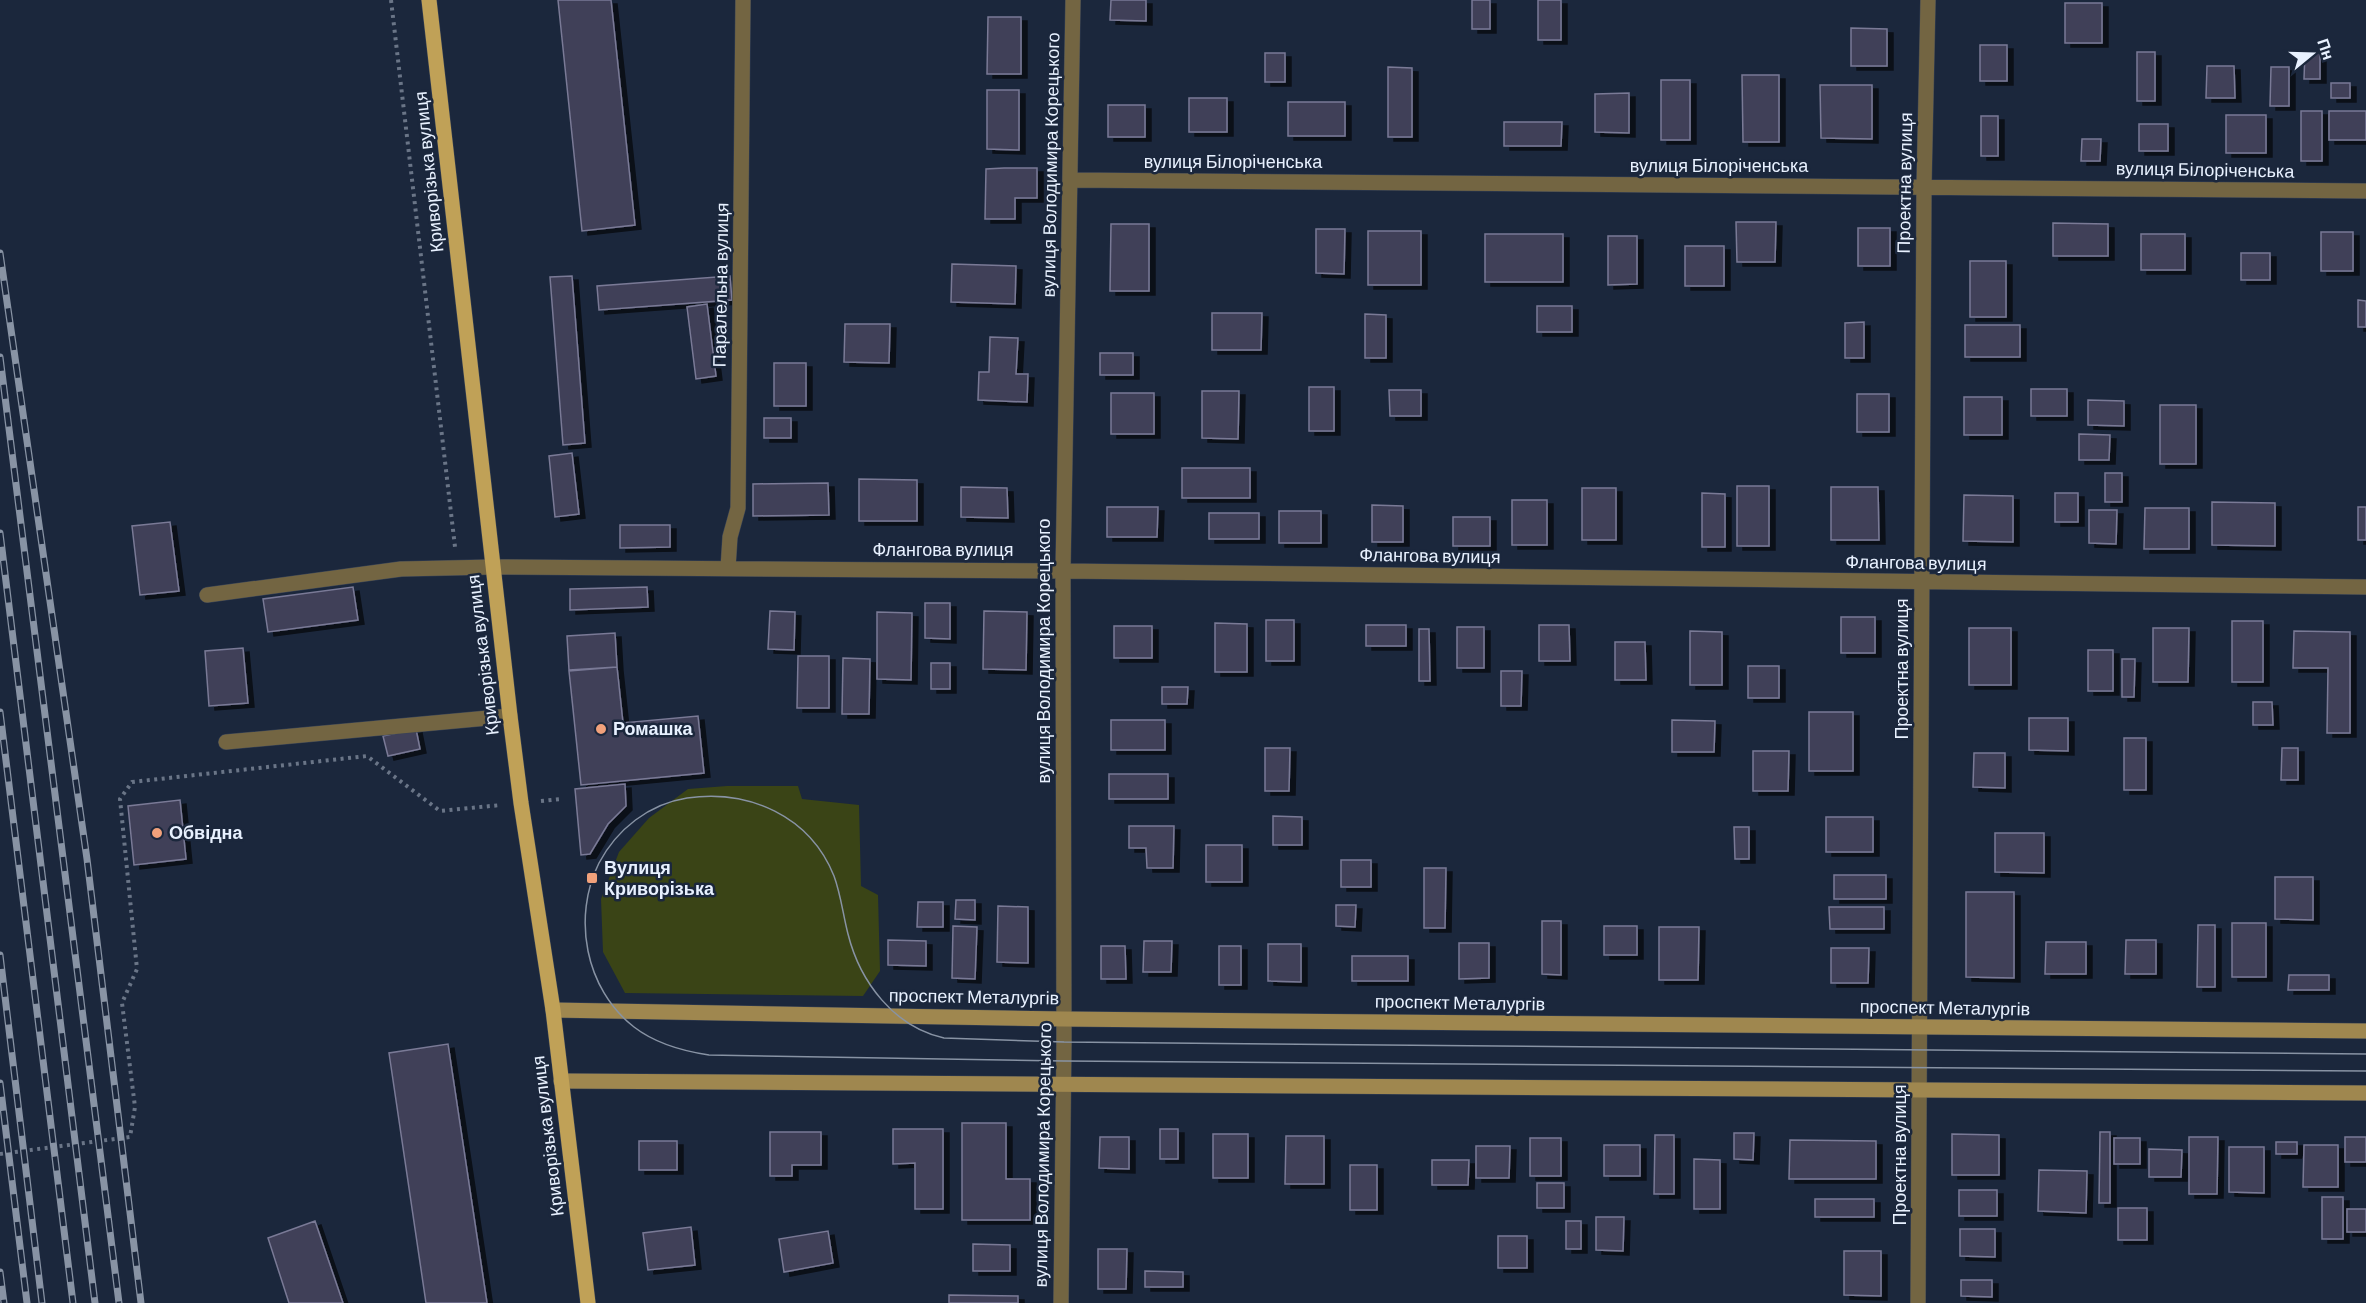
<svg xmlns="http://www.w3.org/2000/svg" width="2366" height="1303" viewBox="0 0 2366 1303" font-family="Barlow,sans-serif">
  <defs>
    <filter id="shadow"><feDropShadow dx="6" dy="4" stdDeviation="0" flood-color="#0009"/></filter>
  </defs>
  <rect width="100%" height="100%" fill="#1b273c"/>
  <path fill="#3a4416" d="M 727,786 L 798,786 L 802,799 L 859,805 L 861,886 L 878,895 L 880,971 L 863,996 L 625,993 L 603,952 L 601,899 L 619,852 L 649,818 L 688,789 Z"/>
  <path fill="#3f3f58" stroke="#7a7a96" stroke-width="1.5" filter="url(#shadow)" d="M 558,0 L 611,0 L 635,225 L 582,231 Z
    M 1111,0 L 1146,0 L 1146,21 L 1110,20 Z
    M 1472,0 L 1490,0 L 1490,29 L 1472,29 Z
    M 1538,0 L 1561,0 L 1561,40 L 1538,40 Z
    M 2065,3 L 2102,3 L 2102,43 L 2065,43 Z
    M 988,17 L 1021,17 L 1021,74 L 987,74 Z
    M 1851,28 L 1887,29 L 1887,66 L 1851,66 Z
    M 1980,45 L 2007,45 L 2007,81 L 1980,81 Z
    M 2137,52 L 2155,52 L 2155,101 L 2137,101 Z
    M 2305,52 L 2320,52 L 2320,79 L 2304,79 Z
    M 1265,53 L 1285,53 L 1285,82 L 1265,82 Z
    M 2207,66 L 2234,66 L 2235,98 L 2206,98 Z
    M 1388,67 L 1412,68 L 1412,137 L 1388,137 Z
    M 2271,67 L 2289,67 L 2289,106 L 2270,106 Z
    M 1742,75 L 1779,75 L 1779,142 L 1743,142 Z
    M 1661,80 L 1690,80 L 1690,140 L 1661,140 Z
    M 2331,83 L 2350,83 L 2350,98 L 2331,98 Z
    M 1820,85 L 1872,85 L 1872,139 L 1821,138 Z
    M 987,90 L 1019,90 L 1019,150 L 987,149 Z
    M 1629,93 L 1629,133 L 1595,132 L 1595,94 Z
    M 1189,98 L 1227,98 L 1227,132 L 1189,132 Z
    M 1288,102 L 1345,102 L 1345,136 L 1288,136 Z
    M 1108,105 L 1145,105 L 1145,137 L 1108,137 Z
    M 2301,111 L 2322,111 L 2322,161 L 2301,161 Z
    M 2329,111 L 2366,111 L 2366,140 L 2329,140 Z
    M 2226,115 L 2266,115 L 2266,153 L 2226,153 Z
    M 1981,116 L 1998,116 L 1998,156 L 1981,156 Z
    M 1504,122 L 1562,122 L 1561,146 L 1504,146 Z
    M 2139,124 L 2168,124 L 2168,151 L 2139,151 Z
    M 2082,139 L 2101,139 L 2100,161 L 2081,161 Z
    M 1004,168 L 1037,168 L 1037,198 L 1015,198 L 1015,219 L 985,219 L 986,169 Z
    M 1736,222 L 1776,222 L 1775,262 L 1737,262 Z
    M 2053,223 L 2108,224 L 2108,256 L 2053,256 Z
    M 1111,224 L 1149,224 L 1149,291 L 1110,291 Z
    M 1858,228 L 1890,228 L 1890,266 L 1858,266 Z
    M 1316,229 L 1345,229 L 1344,274 L 1316,273 Z
    M 1368,231 L 1421,231 L 1421,285 L 1368,285 Z
    M 2321,232 L 2353,232 L 2353,271 L 2321,271 Z
    M 1485,234 L 1563,234 L 1563,282 L 1485,282 Z
    M 2141,234 L 2185,234 L 2185,270 L 2141,270 Z
    M 1608,236 L 1637,236 L 1637,284 L 1608,285 Z
    M 1685,246 L 1724,246 L 1724,286 L 1685,286 Z
    M 2241,253 L 2270,253 L 2270,280 L 2241,280 Z
    M 1970,261 L 2006,261 L 2006,317 L 1970,317 Z
    M 952,264 L 1016,266 L 1015,304 L 951,302 Z
    M 572,276 L 585,443 L 563,445 L 550,277 Z
    M 730,276 L 732,300 L 599,310 L 597,286 Z
    M 2358,300 L 2366,301 L 2366,327 L 2358,327 Z
    M 707,304 L 716,376 L 696,379 L 687,307 Z
    M 1537,306 L 1572,306 L 1572,332 L 1537,332 Z
    M 1212,313 L 1262,313 L 1261,350 L 1212,350 Z
    M 1365,314 L 1386,315 L 1386,358 L 1365,358 Z
    M 1864,322 L 1864,358 L 1845,358 L 1845,323 Z
    M 845,324 L 890,324 L 889,363 L 844,362 Z
    M 1965,325 L 2020,325 L 2020,357 L 1965,357 Z
    M 990,337 L 1018,338 L 1016,374 L 1028,374 L 1027,402 L 978,400 L 979,372 L 989,372 Z
    M 1100,353 L 1133,353 L 1133,375 L 1100,375 Z
    M 774,363 L 806,363 L 806,406 L 774,406 Z
    M 1309,387 L 1334,387 L 1334,431 L 1309,431 Z
    M 2031,389 L 2067,389 L 2067,416 L 2031,416 Z
    M 1389,390 L 1421,390 L 1421,416 L 1390,416 Z
    M 1202,391 L 1239,391 L 1238,439 L 1202,438 Z
    M 1111,393 L 1154,393 L 1154,434 L 1111,434 Z
    M 1857,394 L 1889,394 L 1889,432 L 1857,432 Z
    M 1964,397 L 2002,397 L 2002,435 L 1964,435 Z
    M 2088,400 L 2124,401 L 2124,426 L 2088,425 Z
    M 2160,405 L 2196,405 L 2196,464 L 2160,464 Z
    M 764,418 L 791,418 L 791,438 L 764,438 Z
    M 2079,434 L 2110,435 L 2109,460 L 2079,460 Z
    M 572,453 L 579,514 L 555,517 L 549,456 Z
    M 1182,468 L 1250,468 L 1250,498 L 1182,498 Z
    M 2105,473 L 2122,473 L 2122,502 L 2105,502 Z
    M 859,479 L 917,480 L 917,521 L 859,521 Z
    M 828,483 L 829,515 L 753,516 L 753,484 Z
    M 1737,486 L 1769,486 L 1769,546 L 1737,546 Z
    M 961,487 L 1007,488 L 1008,518 L 961,517 Z
    M 1831,487 L 1878,487 L 1879,540 L 1831,540 Z
    M 1582,488 L 1616,488 L 1616,540 L 1582,540 Z
    M 1702,493 L 1725,494 L 1725,547 L 1702,547 Z
    M 2055,493 L 2078,493 L 2078,522 L 2055,522 Z
    M 1964,495 L 2013,496 L 2013,542 L 1963,541 Z
    M 1512,500 L 1547,500 L 1547,545 L 1512,545 Z
    M 2212,502 L 2275,503 L 2275,546 L 2212,545 Z
    M 1372,505 L 1403,506 L 1403,542 L 1372,542 Z
    M 1107,507 L 1158,507 L 1157,537 L 1107,537 Z
    M 2358,507 L 2366,507 L 2366,540 L 2358,540 Z
    M 2145,508 L 2189,508 L 2189,549 L 2144,549 Z
    M 2089,510 L 2117,510 L 2116,544 L 2089,543 Z
    M 1279,511 L 1321,511 L 1321,543 L 1279,543 Z
    M 1209,513 L 1259,513 L 1259,539 L 1209,539 Z
    M 1453,517 L 1490,517 L 1490,546 L 1453,546 Z
    M 170,522 L 179,591 L 140,595 L 132,526 Z
    M 620,525 L 670,525 L 670,547 L 620,548 Z
    M 353,587 L 358,620 L 268,632 L 263,599 Z
    M 647,587 L 648,607 L 570,610 L 570,589 Z
    M 925,603 L 950,603 L 950,639 L 925,638 Z
    M 770,611 L 795,612 L 794,650 L 768,649 Z
    M 984,611 L 1027,612 L 1026,670 L 983,669 Z
    M 877,612 L 912,613 L 911,680 L 877,679 Z
    M 1841,617 L 1875,617 L 1875,653 L 1841,653 Z
    M 1266,620 L 1294,620 L 1294,661 L 1266,661 Z
    M 2232,621 L 2263,621 L 2263,682 L 2232,682 Z
    M 1215,623 L 1247,624 L 1247,672 L 1215,672 Z
    M 1366,625 L 1406,625 L 1406,646 L 1366,646 Z
    M 1539,625 L 1569,625 L 1570,661 L 1539,661 Z
    M 1114,626 L 1152,626 L 1152,658 L 1114,658 Z
    M 1457,627 L 1484,627 L 1484,668 L 1457,668 Z
    M 1969,628 L 2011,628 L 2011,685 L 1969,685 Z
    M 2153,628 L 2189,628 L 2188,682 L 2153,682 Z
    M 1419,629 L 1429,629 L 1430,681 L 1419,681 Z
    M 1690,631 L 1722,632 L 1722,685 L 1690,685 Z
    M 2294,631 L 2350,632 L 2350,733 L 2327,733 L 2328,668 L 2293,668 Z
    M 615,633 L 617,667 L 569,670 L 567,636 Z
    M 1615,642 L 1645,642 L 1646,680 L 1615,680 Z
    M 243,648 L 248,703 L 209,706 L 205,651 Z
    M 2088,650 L 2113,650 L 2113,691 L 2088,691 Z
    M 798,656 L 829,656 L 829,708 L 797,708 Z
    M 843,658 L 870,659 L 869,714 L 842,714 Z
    M 2122,659 L 2135,659 L 2134,697 L 2122,697 Z
    M 931,663 L 950,663 L 950,689 L 931,689 Z
    M 1748,666 L 1779,666 L 1779,698 L 1748,698 Z
    M 617,667 L 623,723 L 698,716 L 704,773 L 581,785 L 569,671 Z
    M 1501,671 L 1522,671 L 1521,706 L 1501,706 Z
    M 1162,687 L 1188,687 L 1187,704 L 1162,704 Z
    M 2253,702 L 2272,702 L 2273,725 L 2253,725 Z
    M 1809,712 L 1853,712 L 1853,771 L 1809,771 Z
    M 2029,718 L 2068,718 L 2068,751 L 2029,750 Z
    M 1111,720 L 1165,720 L 1165,750 L 1111,750 Z
    M 1672,720 L 1715,721 L 1714,752 L 1672,752 Z
    M 416,729 L 420,749 L 388,756 L 383,736 Z
    M 2124,738 L 2146,738 L 2146,790 L 2124,790 Z
    M 1265,748 L 1290,748 L 1289,791 L 1265,791 Z
    M 2282,748 L 2298,748 L 2298,780 L 2281,780 Z
    M 1753,751 L 1789,751 L 1788,791 L 1753,791 Z
    M 1974,753 L 2005,753 L 2005,788 L 1973,787 Z
    M 1109,774 L 1168,774 L 1168,799 L 1109,799 Z
    M 625,784 L 626,806 L 608,824 L 590,854 L 581,855 L 575,789 Z
    M 180,800 L 186,859 L 134,865 L 128,806 Z
    M 1273,816 L 1302,817 L 1302,845 L 1273,845 Z
    M 1826,817 L 1873,817 L 1873,852 L 1826,852 Z
    M 1129,826 L 1174,826 L 1173,868 L 1147,868 L 1146,848 L 1129,848 Z
    M 1734,827 L 1749,827 L 1749,859 L 1735,859 Z
    M 1995,833 L 2044,833 L 2044,873 L 1995,872 Z
    M 1206,845 L 1242,845 L 1242,882 L 1206,882 Z
    M 1341,860 L 1371,860 L 1371,887 L 1341,887 Z
    M 1424,868 L 1446,868 L 1445,928 L 1424,928 Z
    M 1834,875 L 1886,875 L 1886,899 L 1834,899 Z
    M 2275,877 L 2313,877 L 2313,920 L 2275,919 Z
    M 1966,892 L 2014,892 L 2014,978 L 1966,977 Z
    M 956,900 L 975,900 L 975,920 L 955,919 Z
    M 918,902 L 943,902 L 943,927 L 917,927 Z
    M 1336,905 L 1356,905 L 1355,927 L 1336,926 Z
    M 998,906 L 1028,907 L 1028,963 L 997,962 Z
    M 1829,907 L 1884,907 L 1884,929 L 1830,929 Z
    M 1542,921 L 1561,921 L 1561,975 L 1542,974 Z
    M 2232,923 L 2266,923 L 2266,977 L 2232,977 Z
    M 2198,925 L 2215,925 L 2215,987 L 2197,987 Z
    M 953,926 L 977,927 L 975,979 L 952,978 Z
    M 1604,926 L 1637,926 L 1637,955 L 1604,955 Z
    M 1659,927 L 1699,927 L 1698,980 L 1659,980 Z
    M 888,940 L 926,941 L 926,966 L 888,965 Z
    M 2126,940 L 2156,940 L 2156,974 L 2125,974 Z
    M 1144,941 L 1172,941 L 1171,972 L 1143,972 Z
    M 2046,942 L 2086,942 L 2086,974 L 2045,974 Z
    M 1459,943 L 1489,943 L 1489,978 L 1459,979 Z
    M 1268,944 L 1301,944 L 1301,982 L 1268,981 Z
    M 1101,946 L 1125,946 L 1126,979 L 1101,979 Z
    M 1219,946 L 1241,946 L 1241,985 L 1219,985 Z
    M 1831,948 L 1869,948 L 1868,983 L 1831,983 Z
    M 1352,956 L 1408,956 L 1408,981 L 1352,981 Z
    M 2289,975 L 2329,975 L 2329,990 L 2288,990 Z
    M 448,1044 L 487,1303 L 426,1303 L 389,1053 Z
    M 962,1123 L 1006,1123 L 1006,1179 L 1030,1179 L 1030,1220 L 962,1220 Z
    M 893,1129 L 943,1129 L 943,1209 L 915,1209 L 915,1163 L 893,1164 Z
    M 1160,1129 L 1178,1129 L 1178,1159 L 1160,1159 Z
    M 770,1132 L 821,1132 L 821,1165 L 792,1165 L 792,1176 L 770,1176 Z
    M 2100,1132 L 2110,1132 L 2110,1203 L 2099,1203 Z
    M 1734,1133 L 1754,1133 L 1753,1160 L 1734,1159 Z
    M 1213,1134 L 1248,1134 L 1248,1178 L 1213,1178 Z
    M 1952,1134 L 1999,1135 L 1999,1175 L 1952,1175 Z
    M 1655,1135 L 1674,1135 L 1674,1194 L 1654,1194 Z
    M 1286,1136 L 1324,1136 L 1324,1184 L 1285,1184 Z
    M 1100,1137 L 1129,1137 L 1129,1169 L 1099,1168 Z
    M 2189,1137 L 2218,1137 L 2217,1194 L 2189,1194 Z
    M 2345,1137 L 2366,1137 L 2366,1162 L 2345,1162 Z
    M 1530,1138 L 1561,1138 L 1561,1176 L 1530,1176 Z
    M 2114,1138 L 2140,1138 L 2140,1164 L 2114,1164 Z
    M 1790,1140 L 1876,1141 L 1876,1179 L 1789,1179 Z
    M 639,1141 L 677,1141 L 677,1170 L 639,1170 Z
    M 2276,1142 L 2297,1142 L 2297,1154 L 2276,1154 Z
    M 1604,1145 L 1640,1145 L 1640,1176 L 1604,1176 Z
    M 2304,1145 L 2338,1145 L 2338,1187 L 2303,1187 Z
    M 1476,1146 L 1510,1146 L 1509,1178 L 1476,1178 Z
    M 2229,1147 L 2264,1147 L 2264,1193 L 2229,1192 Z
    M 2149,1149 L 2182,1150 L 2181,1177 L 2149,1177 Z
    M 1694,1159 L 1720,1160 L 1720,1209 L 1694,1209 Z
    M 1432,1160 L 1469,1160 L 1468,1185 L 1432,1185 Z
    M 1350,1165 L 1377,1165 L 1377,1210 L 1350,1210 Z
    M 2039,1170 L 2087,1171 L 2086,1213 L 2038,1211 Z
    M 1537,1183 L 1564,1183 L 1564,1208 L 1537,1208 Z
    M 1959,1190 L 1997,1190 L 1997,1216 L 1959,1216 Z
    M 2322,1197 L 2343,1197 L 2343,1239 L 2322,1239 Z
    M 1815,1199 L 1874,1199 L 1874,1217 L 1815,1217 Z
    M 2118,1208 L 2147,1208 L 2147,1240 L 2118,1240 Z
    M 2347,1209 L 2366,1209 L 2366,1232 L 2347,1232 Z
    M 1596,1217 L 1624,1217 L 1623,1251 L 1596,1250 Z
    M 315,1221 L 343,1303 L 289,1303 L 268,1238 Z
    M 1566,1221 L 1581,1221 L 1581,1249 L 1566,1249 Z
    M 691,1227 L 695,1265 L 648,1270 L 643,1233 Z
    M 1960,1229 L 1995,1229 L 1995,1257 L 1960,1256 Z
    M 828,1231 L 833,1263 L 784,1272 L 779,1239 Z
    M 1498,1236 L 1527,1236 L 1527,1268 L 1498,1268 Z
    M 973,1244 L 1010,1245 L 1010,1271 L 973,1271 Z
    M 1098,1249 L 1127,1249 L 1126,1289 L 1098,1289 Z
    M 1844,1251 L 1881,1251 L 1881,1296 L 1844,1295 Z
    M 1145,1271 L 1183,1272 L 1183,1287 L 1145,1287 Z
    M 1961,1280 L 1992,1280 L 1992,1297 L 1961,1296 Z
    M 949,1295 L 1018,1296 L 1018,1303 L 949,1303 Z"/>
  <g fill="none" stroke-linecap="round" stroke-linejoin="round">
    <g stroke="#384357" stroke-width="16">
      <path id="service" d="M 207,595 L 401,569 L 493,567
        M 226,742 L 510,716"/>
    </g>
    <g stroke="#384357" stroke-width="16">
      <path id="minor" d="M 1071,180 L 2366,191
        M 493,567 L 1063,571 L 2366,587
        M 728,568 L 730,537 L 738,508 L 743,0
        M 1061,1303 L 1064,1042 L 1063,571 L 1073,0
        M 1918,1303 L 1924,187 L 1928,0"/>
    </g>
    <g stroke="#384357" stroke-width="16">
      <path id="secondary" d="M 553,1010 L 1063,1019 L 2366,1031
        M 561,1081 L 2366,1093"/>
    </g>
    <g stroke="#384357" stroke-width="16">
      <path id="primary" d="M 429,0 L 510,716 L 521,803 L 553,1010 L 588,1303"/>
    </g>
    <path stroke="#6a7587" stroke-width="4" stroke-dasharray="3 4.5" stroke-linecap="butt" d="M 391,0 L 455,547
      M 541,801 L 562,799
      M 0,1154 L 130,1137 L 135,1107 L 122,1003 L 137,969 L 120,799 L 132,782 L 367,756 L 440,811 L 501,805"/>
    <use href="#service" stroke="#736542" stroke-width="15"/>
    <use href="#minor" stroke="#736542" stroke-width="15"/>
    <use href="#secondary" stroke="#9f874f" stroke-width="15"/>
    <use href="#primary" stroke="#c0a157" stroke-width="15"/>
    <path stroke="#8893a4" stroke-width="1.5" d="M 2366,1054 L 1064,1042 L 944,1038 C 894,1027 860,982 848,934 C 843,915 841,895 834,876 C 810,816 749,789 687,798 C 649,804 617,829 599,863 C 572,917 585,989 634,1027 C 656,1044 682,1051 709,1055 L 1064,1061 L 2366,1071"/>
    <g stroke="#8893a4" stroke-width="7">
      <path id="rail" d="M 0,253 L 87,859 L 141,1303
        M 0,357 L 119,1303
        M 0,533 L 95,1303
        M 0,712 L 73,1303
        M 0,955 L 42,1303
        M 0,1083 L 27,1303
        M 0,1272 L 4,1303"/>
    </g>
    <use href="#rail" stroke="#1b273c" stroke-width="4.5" stroke-dasharray="14" stroke-linecap="butt"/>
  </g>
  <g fill="#f1a17b" stroke="#1b273c" stroke-width="2">
    <circle cx="601" cy="729" r="6"/>
    <circle cx="157" cy="833" r="6"/>
    <rect x="586" y="872" width="12" height="12" rx="3"/>
  </g>
  <g text-anchor="middle" stroke-width="5" stroke-linejoin="round" paint-order="stroke">
    <g font-size="18" fill="#e8f1ff" stroke="#1b273c">
      <text x="1233" y="168">вулиця Білоріченська</text>
      <text transform="translate(1051 165) rotate(-89)" y="6">вулиця Володимира Корецького</text>
      <text x="1719" y="172">вулиця Білоріченська</text>
      <text transform="translate(2205 170) rotate(1)" y="6">вулиця Білоріченська</text>
      <text transform="translate(429 172) rotate(-96)" y="6">Криворізька вулиця</text>
      <text transform="translate(1905 183) rotate(-89)" y="6">Проектна вулиця</text>
      <text transform="translate(721 285) rotate(-89)" y="6">Паралельна вулиця</text>
      <text x="943" y="556">Флангова вулиця</text>
      <text transform="translate(1430 556) rotate(1)" y="6">Флангова вулиця</text>
      <text transform="translate(1916 563) rotate(1)" y="6">Флангова вулиця</text>
      <text transform="translate(1044 651) rotate(-90)" y="6">вулиця Володимира Корецького</text>
      <text transform="translate(483 655) rotate(-97)" y="6">Криворізька вулиця</text>
      <text transform="translate(1902 669) rotate(-90)" y="6">Проектна вулиця</text>
      <text transform="translate(974 997) rotate(1)" y="6">проспект Металургів</text>
      <text transform="translate(1460 1003) rotate(1)" y="6">проспект Металургів</text>
      <text transform="translate(1945 1008) rotate(1)" y="6">проспект Металургів</text>
      <text transform="translate(548 1136) rotate(-97)" y="6">Криворізька вулиця</text>
      <text transform="translate(1043 1155) rotate(-89)" y="6">вулиця Володимира Корецького</text>
      <text transform="translate(1900 1155) rotate(-90)" y="6">Проектна вулиця</text>
    </g>
    <g font-size="18" font-weight="bold" fill="#e8f1ff" stroke="#1b273c" text-anchor="start">
      <text x="613" y="735">Ромашка</text>
      <text x="169" y="839">Обвідна</text>
      <text x="604" y="874">Вулиця<tspan x="604" dy="21">Криворізька</tspan></text>
    </g>
  </g>
  <g transform="translate(2312 54) rotate(71)" stroke="#1b273c" stroke-width="4.5" paint-order="stroke">
  <path d="M0-4.5L10 22L0 15L-10 22Z" fill="#e8f1ff"/>
  <text y="-9" font-size="16" font-weight="bold" text-anchor="middle" fill="#e8f1ff">Пн</text>
  </g>
</svg>
